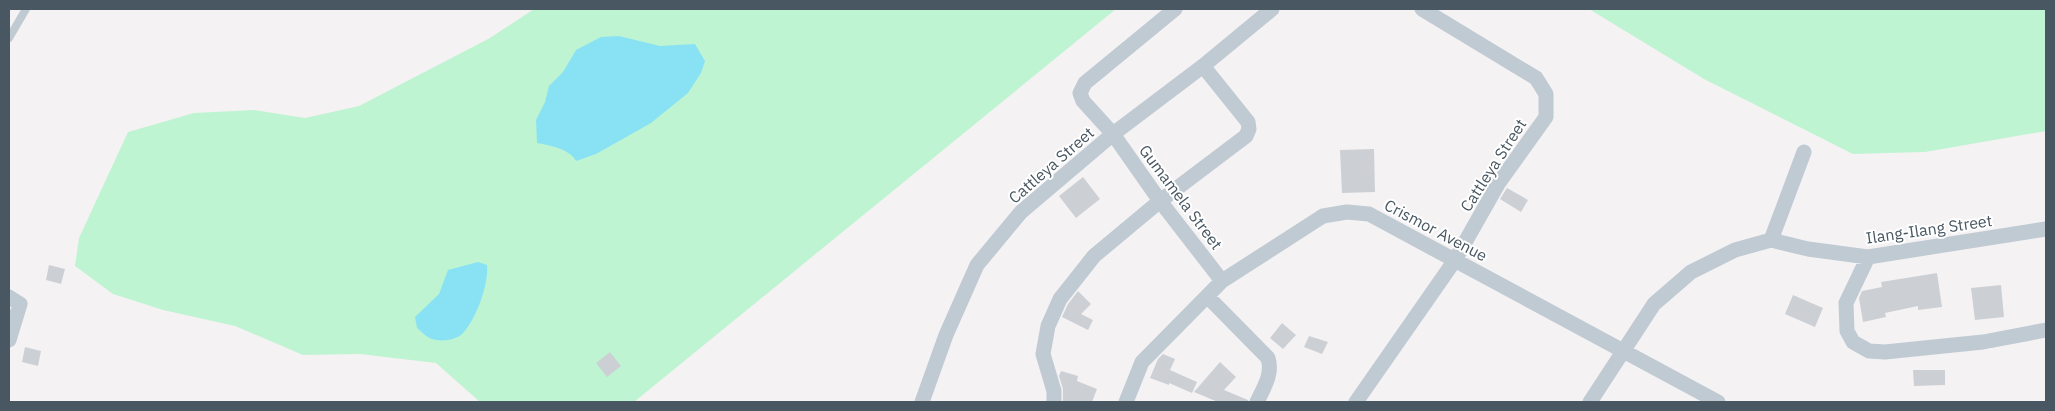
<svg xmlns="http://www.w3.org/2000/svg" width="2055" height="411" viewBox="0 0 2055 411" font-family="'IBM Plex Sans',sans-serif">
  <rect width="100%" height="100%" fill="#f5f2f3"/>
  <path fill="#bff4d2" d="M 534,9 L 1116,9 L 634,402 L 480,402 L 436,363 L 360,354 L 303,355 L 235,326 L 163,310 L 113,294 L 75,266 L 79,238 L 128,132 L 194,113 L 254,110 L 305,118 L 359,106 L 490,38 Z
    M 1589,9 L 2046,9 L 2046,131 L 1925,152 L 1853,154 L 1704,79 Z"/>
  <path fill="#89e2f4" d="M 619,36 L 660,46 L 695,44 L 705,61 L 701,73 L 688,93 L 651,123 L 596,154 L 576,161 C 570,149 549,145 537,143 L 536,120 L 545,102 L 549,86 L 563,72 L 576,50 L 601,37 Z
    M 478,262 L 487,265 C 489,284 476,320 462,334 C 456,340 441,342 432,339 C 427,338 421,331 417,328 L 415,317 L 439,294 L 448,270 Z"/>
  <path fill="#ccd0d5" d="M 1374,149 L 1375,192 L 1342,193 L 1340,150 Z
    M 1083,177 L 1100,199 L 1076,218 L 1059,196 Z
    M 1507,188 L 1528,200 L 1521,212 L 1500,199 Z
    M 49,265 L 65,269 L 61,284 L 46,280 Z
    M 1937,273 L 1942,307 L 1918,310 L 1918,306 L 1885,313 L 1886,317 L 1863,322 L 1859,298 L 1862,291 L 1882,287 L 1881,282 Z
    M 2001,285 L 2004,317 L 1975,320 L 1971,288 Z
    M 1078,291 L 1091,304 L 1081,314 L 1093,320 L 1088,330 L 1062,317 L 1068,304 Z
    M 1793,295 L 1823,308 L 1815,327 L 1785,314 Z
    M 1282,323 L 1296,335 L 1283,349 L 1270,338 Z
    M 1309,336 L 1328,342 L 1322,354 L 1304,347 Z
    M 25,347 L 41,351 L 38,366 L 22,362 Z
    M 610,352 L 621,366 L 607,377 L 596,363 Z
    M 1163,354 L 1175,359 L 1170,370 L 1197,382 L 1192,393 L 1169,383 L 1169,385 L 1150,378 L 1158,359 Z
    M 1220,362 L 1236,377 L 1224,390 L 1248,400 L 1248,402 L 1218,402 L 1194,392 Z
    M 1913,370 L 1945,370 L 1945,385 L 1914,386 Z
    M 1061,371 L 1078,376 L 1077,381 L 1097,389 L 1092,402 L 1063,402 L 1063,389 L 1059,376 Z"/>
  <g fill="none" stroke-linecap="round" stroke-linejoin="round">
    <path stroke="#bfcad3" stroke-width="8" d="M 9,38 L 26,9"/>
    <path stroke="#bfcad3" stroke-width="15" d="M 1175,9 L 1085,83 L 1080,93 L 1083,101 L 1113,134 L 1160,201 L 1222,281
      M 1771,240 L 1804,152
      M 1868,257 L 1846,303 L 1847,331 L 1853,342 L 1869,351 L 1885,352 L 1983,342 L 2046,330
      M 1207,296 L 1268,358 C 1273,374 1264,387 1257,402
      M 9,297 L 20,304 L 9,340
      M 922,402 L 946,335 L 977,265 L 1021,212 L 1113,134 L 1203,66 L 1272,9
      M 1054,402 L 1054,391 L 1043,354 L 1048,326 L 1060,299 L 1094,256 L 1160,201 L 1246,136 L 1249,129 L 1248,122 L 1203,66
      M 1126,402 L 1142,362 L 1222,281 L 1323,216 L 1347,212 L 1369,214 L 1718,402
      M 1356,402 L 1455,260 L 1498,184 L 1546,117 L 1546,94 L 1536,78 L 1422,9
      M 1590,402 L 1654,304 L 1691,272 L 1735,250 L 1771,240 L 1808,249 L 1868,257 L 2046,229"/>
  </g>
  <g text-anchor="middle" stroke-width="4" stroke-linejoin="round" paint-order="stroke">
    <g font-size="16" fill="#485762" stroke="#fff">
      <text transform="translate(1051 165) rotate(-41)" y="6">Cattleya Street</text>
      <text transform="translate(1493 165) rotate(-57)" y="6">Cattleya Street</text>
      <text transform="translate(1181 197) rotate(53)" y="6">Gumamela Street</text>
      <text transform="translate(1929 229) rotate(-8)" y="6">Ilang-Ilang Street</text>
      <text transform="translate(1436 230) rotate(28)" y="6">Crismor Avenue</text>
    </g>
  </g>
  <rect width="2055" height="411" fill="none" stroke="#485762" stroke-width="20"/>
</svg>
